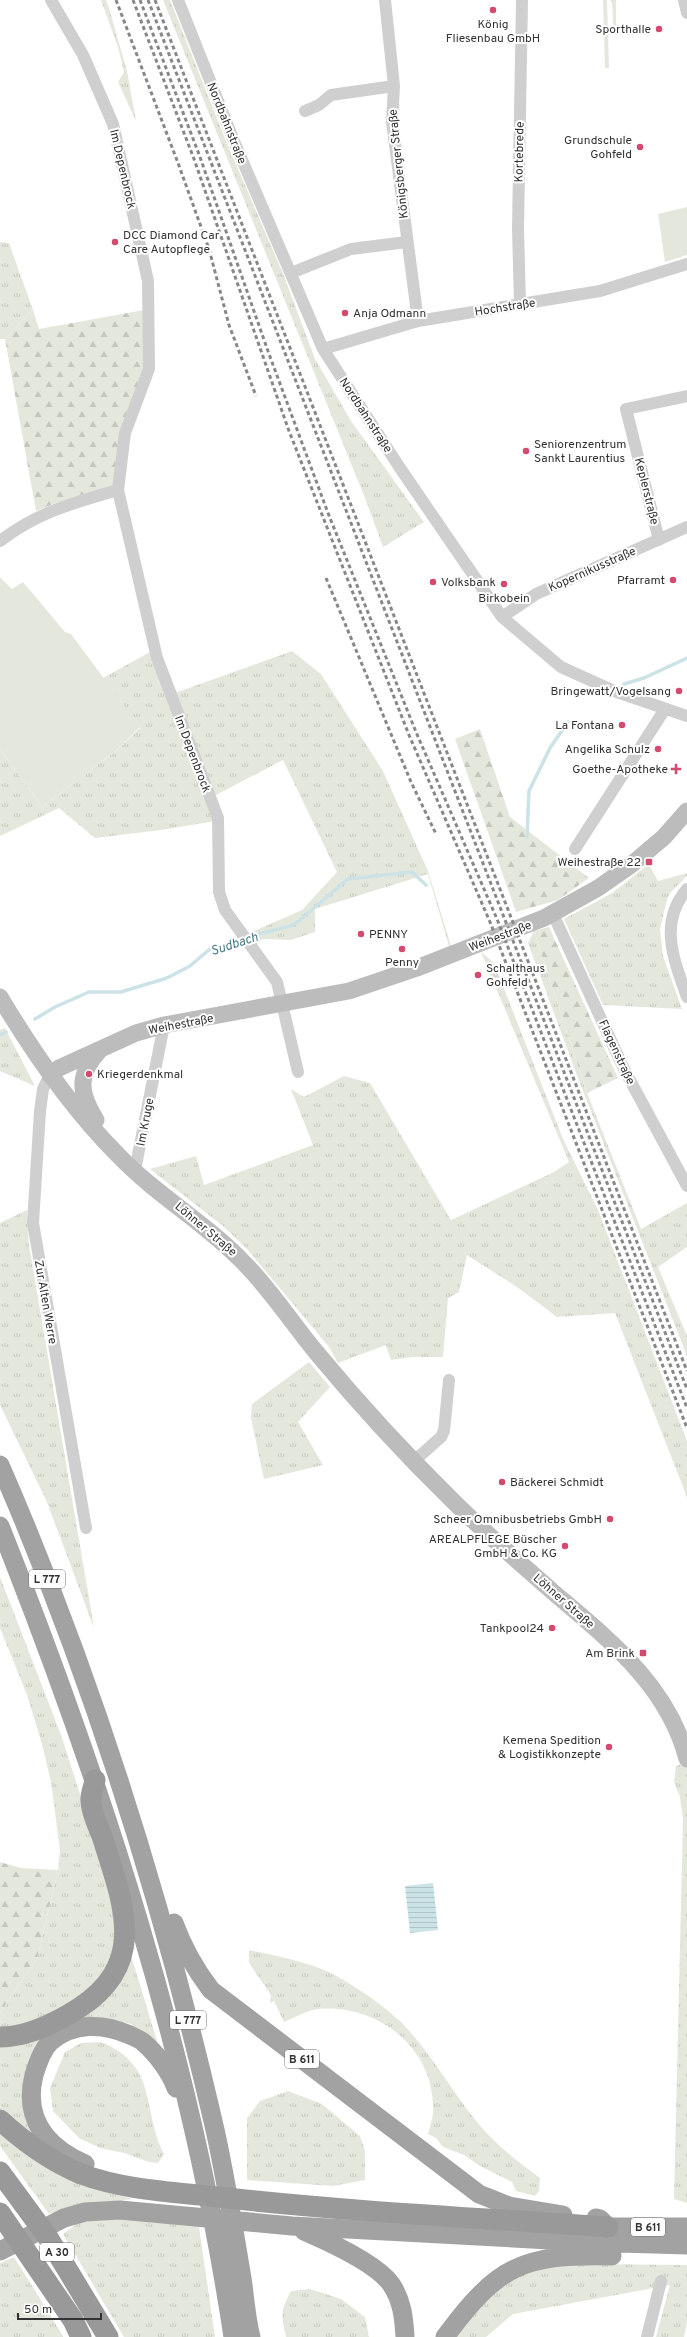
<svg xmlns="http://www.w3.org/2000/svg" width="687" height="2337" viewBox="0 0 687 2337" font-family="Overpass,sans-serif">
  <defs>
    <pattern id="grass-tufts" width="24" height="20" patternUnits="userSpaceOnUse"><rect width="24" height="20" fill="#e4e8dc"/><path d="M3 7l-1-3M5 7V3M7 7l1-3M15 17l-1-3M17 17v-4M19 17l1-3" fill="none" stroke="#c4c7bd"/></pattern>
    <pattern id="forest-firs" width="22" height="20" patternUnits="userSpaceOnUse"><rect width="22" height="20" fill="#e4e8dc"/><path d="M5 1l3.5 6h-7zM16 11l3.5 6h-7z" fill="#c4c7bd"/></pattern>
    <pattern id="water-rules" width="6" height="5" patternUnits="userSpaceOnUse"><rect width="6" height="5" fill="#cbe2e7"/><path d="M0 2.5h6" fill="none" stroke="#afc2c7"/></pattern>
  </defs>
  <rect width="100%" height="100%" fill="#fff"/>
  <path fill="url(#grass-tufts)" d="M 101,0 L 106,0 L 108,5 L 127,71 L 136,121 L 118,82 L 124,72 L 118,47 Z
    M 163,0 L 170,0 L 226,141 L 284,276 L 315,359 L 351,421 L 424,522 L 383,547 L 365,498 Z
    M 0,242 L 9,243 L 33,310 L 5,339 L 0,339 Z
    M 159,647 L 175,693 L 292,651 L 321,674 L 383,771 L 428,871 L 451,946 L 449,946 L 428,874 L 315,909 L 315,932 L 291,940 L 263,939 L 256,945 L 247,934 L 302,910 L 337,872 L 283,760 L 214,796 L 221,820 L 161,830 L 95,838 L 59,808 L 0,836 L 0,749 L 42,807 L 117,750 L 140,728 L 103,678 Z
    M 649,864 L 658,881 L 687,873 L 687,876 L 671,892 L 667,899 L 660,929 L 663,956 L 682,1009 L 603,1005 L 564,919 L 612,893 Z
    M 534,931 L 587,1093 L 641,1229 L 687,1203 L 687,1247 L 658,1267 L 687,1336 L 687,1356 L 581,1086 L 528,943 Z
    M 481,952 L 494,963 L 563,1139 L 598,1210 L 687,1441 L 687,1497 L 615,1313 L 557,1317 L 517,1287 L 467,1255 L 459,1292 L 448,1298 L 443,1357 L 413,1357 L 391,1360 L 386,1345 L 338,1363 L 329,1347 L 247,1249 L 223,1226 L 150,1169 L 196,1156 L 204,1185 L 313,1145 L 291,1089 L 304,1097 L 344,1076 L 370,1083 L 451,1220 L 554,1172 L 569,1162 Z
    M 5,1028 L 35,1086 L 0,1071 L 0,1030 Z
    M 27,1210 L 29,1245 L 94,1628 L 47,1502 L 0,1405 L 0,1223 Z
    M 309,1362 L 330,1387 L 298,1422 L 323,1465 L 264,1479 L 251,1418 L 252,1404 Z
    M 0,1577 L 61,1735 L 102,1863 L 118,1931 L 113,1959 L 94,1986 L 61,2008 L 33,2022 L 0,2030 L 0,2012 L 37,1959 L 58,1870 L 60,1850 L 51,1782 L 42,1744 L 27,1695 L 0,1628 Z
    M 687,1763 L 687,2203 L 674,2199 L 683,1819 L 680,1797 L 674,1782 L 676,1766 Z
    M 129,1949 L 158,2044 L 131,2024 L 104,2018 L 32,2061 L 44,2147 L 0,2114 L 0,2041 L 45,2030 Z
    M 249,1950 C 273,1955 297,1960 319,1968 C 342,1976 382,2004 400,2021 C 430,2051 450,2089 477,2122 C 495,2144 517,2161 540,2178 L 539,2191 L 535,2196 L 516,2191 L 512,2182 L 480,2166 L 464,2155 L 443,2147 L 436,2138 L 428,2134 C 430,2127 432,2120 433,2113 C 436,2049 379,2004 318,2009 C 307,2010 294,2018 284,2022 L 274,2001 L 270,2003 L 271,1995 L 249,1963 Z
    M 101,2042 C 159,2066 141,2108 164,2154 L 158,2163 L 149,2162 L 124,2153 L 100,2148 L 79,2138 L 53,2111 L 50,2088 L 65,2052 L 81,2043 Z
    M 288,2091 L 322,2104 L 360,2136 L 365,2151 L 365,2180 L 333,2186 L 247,2180 L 247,2118 L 260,2101 Z
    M 0,2129 L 80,2181 L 132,2199 L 64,2208 L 49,2214 L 0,2146 Z
    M 107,2217 L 199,2227 L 215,2337 L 124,2337 L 63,2234 L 78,2223 Z
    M 14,2257 L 60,2331 L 63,2337 L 0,2337 L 0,2263 Z
    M 582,2264 L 687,2265 L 687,2322 L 684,2337 L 656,2337 L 670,2285 L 513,2314 L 486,2337 L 453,2337 C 479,2308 503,2273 544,2266 C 556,2264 569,2265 582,2264 Z
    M 310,2289 L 341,2299 L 365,2317 L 369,2337 L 286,2337 C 281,2316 280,2311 291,2291 Z"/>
  <path fill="url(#forest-firs)" d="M 33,310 L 39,329 L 144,310 L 146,368 L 113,487 L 53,504 L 36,511 L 5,339 Z
    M 480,729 L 510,817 L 589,878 L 558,900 L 516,912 L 455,739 Z
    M 549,927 L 618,1078 L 587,1093 L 534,931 Z
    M 0,1862 L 21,1868 L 58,1870 L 37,1959 L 0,2012 Z"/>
  <path fill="#e4e8dc" d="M 603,0 L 607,0 L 609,68 L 605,68 Z
    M 610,0 L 616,0 L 616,35 L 614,35 L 612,3 Z
    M 687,207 L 687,255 L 665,262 L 658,214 Z
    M 0,577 L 12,589 L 23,582 L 65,632 L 71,634 L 140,727 L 117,750 L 42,807 L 0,749 Z"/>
  <path fill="url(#water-rules)" d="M 433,1883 L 438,1930 L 410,1933 L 405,1886 Z"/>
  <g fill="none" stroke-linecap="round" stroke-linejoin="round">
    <path stroke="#cbe2e7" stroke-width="3.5" d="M 624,684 L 644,678 L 687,658
      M 527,837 L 529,791 L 550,748 L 568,722
      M 35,1019 L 55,1007 L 89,992 L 121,992 L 167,978 L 190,966 L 210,949 L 239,942 L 255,935 L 294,925 L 348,879 L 412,872 L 426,885
      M 0,1035 L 6,1032"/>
    <path stroke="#cfcfcf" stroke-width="12" d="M 51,0 L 83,55 L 113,124 L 148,281 L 149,369 L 125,433 L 118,490 L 157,658 L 218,818 L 219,892 L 225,910 L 277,982 L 298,1072
      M 178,0 L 234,141 L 323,349 L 400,468 L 502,617 L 561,667 L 614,691 L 687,716
      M 385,0 L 394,86 L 392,122 L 418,321
      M 684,0 L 687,13
      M 305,111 L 319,105 L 331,95 L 394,86
      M 291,273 L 351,249 L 407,242
      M 520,304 L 518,228 L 522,0
      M 323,349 L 418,321 L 600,291 L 687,264
      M 659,540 L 626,409 L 687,396
      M 0,541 C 40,511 71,504 118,490
      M 502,617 L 536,594 L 687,527
      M 575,849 L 665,709
      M 687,889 C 658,923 674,960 687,997
      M 553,914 L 624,1069 L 687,1186
      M 50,1075 L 43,1089 L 40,1111 L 33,1223 L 86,1528
      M 135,1170 L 164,1025
      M 413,1462 L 441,1437 L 444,1431 L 449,1380
      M 647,2337 L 661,2281"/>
    <path stroke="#bcbcbc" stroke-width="17" d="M 0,997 C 34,1054 71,1108 118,1155 C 156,1195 206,1223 244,1263 C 271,1290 292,1323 316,1352 C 359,1404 405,1454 453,1501 C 485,1533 519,1562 553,1592 C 608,1639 668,1685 687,1759
      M 50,1075 L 59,1068 L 136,1033 L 164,1025 L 349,991 L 417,968 L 544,918 L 598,888 L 631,865 L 664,837 L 687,811
      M 96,1120 C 80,1094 76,1076 99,1051"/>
    <path stroke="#a2a2a2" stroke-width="19" d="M 0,1465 C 92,1676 161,1897 213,2121 C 225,2172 233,2226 242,2278 C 245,2298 246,2318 251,2337
      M 0,1526 C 104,1788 191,2057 233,2337
      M 174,1923 C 183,1948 195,1969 211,1990 L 479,2194 L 509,2206 L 563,2215
      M 85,2164 C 46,2147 23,2119 34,2075 C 37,2065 43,2049 50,2042 C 73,2022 103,2023 130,2035 C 134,2037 139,2039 143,2042 C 157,2054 170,2072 176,2088
      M 596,2218 L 600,2219 L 608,2227 L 687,2227
      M 304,2231 C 327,2241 377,2264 391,2284 C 402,2300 404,2318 405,2337
      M 0,2251 L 64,2218 L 85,2212 L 120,2210 L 292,2226 L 587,2242 L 687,2245
      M 445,2337 C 498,2265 523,2254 612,2256"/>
    <path stroke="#999" stroke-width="21" d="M 0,2037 C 27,2037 57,2022 79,2008 C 150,1962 122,1901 102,1836 C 98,1826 91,1812 91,1801 C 90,1795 94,1787 95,1780
      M 0,2120 C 25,2143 50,2161 81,2174 C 127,2191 179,2192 227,2198 C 354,2212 481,2218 608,2227
      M 0,2172 L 47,2236 L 108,2337
      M 0,2213 L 73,2320 L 81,2337"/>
    <path stroke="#878787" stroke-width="3" stroke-dasharray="4 3" stroke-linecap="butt" d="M 116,0 L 178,163 L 209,249 L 229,325 L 256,396
      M 133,0 L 194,159 L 289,431 L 409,735 L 490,922 L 687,1428
      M 140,0 L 200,157 L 269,354 L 328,513 L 416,732 L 497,919 L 687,1408
      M 148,0 L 687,1389
      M 155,0 L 687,1371
      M 326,578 L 411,782 L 436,834"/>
  </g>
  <g fill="#d4496e" stroke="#fff" stroke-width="1.5">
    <circle cx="493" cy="10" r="4"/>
    <circle cx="659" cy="29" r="4"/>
    <circle cx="640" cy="147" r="4"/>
    <circle cx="115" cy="242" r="4"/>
    <circle cx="345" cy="313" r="4"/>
    <circle cx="526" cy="451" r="4"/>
    <circle cx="673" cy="580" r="4"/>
    <circle cx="433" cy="582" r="4"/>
    <circle cx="504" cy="584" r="4"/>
    <circle cx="679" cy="691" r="4"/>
    <circle cx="622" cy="725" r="4"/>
    <circle cx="658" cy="749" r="4"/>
    <path d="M674 763h4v4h4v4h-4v4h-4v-4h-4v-4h4z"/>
    <rect x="645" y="858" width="8" height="8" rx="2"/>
    <circle cx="361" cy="934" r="4"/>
    <circle cx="402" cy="949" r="4"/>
    <circle cx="478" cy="975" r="4"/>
    <circle cx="89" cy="1074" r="4"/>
    <circle cx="502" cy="1482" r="4"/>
    <circle cx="610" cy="1519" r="4"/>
    <circle cx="565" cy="1546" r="4"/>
    <circle cx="552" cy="1628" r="4"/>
    <rect x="639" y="1649" width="8" height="8" rx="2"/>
    <circle cx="609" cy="1747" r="4"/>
  </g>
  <g text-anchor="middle" stroke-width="4" stroke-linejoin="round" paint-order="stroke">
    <g fill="#fff" stroke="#707070" stroke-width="1">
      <rect x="29" y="1570" width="36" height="18" rx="3"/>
      <rect x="170" y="2011" width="36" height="18" rx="3"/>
      <rect x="285" y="2050" width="34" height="18" rx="3"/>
      <rect x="631" y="2218" width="34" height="18" rx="3"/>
      <rect x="40" y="2243" width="34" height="18" rx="3"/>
    </g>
    <g font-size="11" font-weight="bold" fill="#323232">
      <text x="47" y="1583">L 777</text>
      <text x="188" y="2024">L 777</text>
      <text x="302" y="2063">B 611</text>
      <text x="648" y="2231">B 611</text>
      <text x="57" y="2256">A 30</text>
    </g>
    <g font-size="12" fill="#323232" stroke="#fff" text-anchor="end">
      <text x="493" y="28" text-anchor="middle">König<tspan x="493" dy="14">Fliesenbau GmbH</tspan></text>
      <text x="651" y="33">Sporthalle</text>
      <text x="632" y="144">Grundschule<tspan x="632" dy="14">Gohfeld</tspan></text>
      <text x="123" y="239" text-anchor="start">DCC Diamond Car<tspan x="123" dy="14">Care Autopflege</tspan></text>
      <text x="353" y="317" text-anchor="start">Anja Odmann</text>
      <text x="534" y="448" text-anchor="start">Seniorenzentrum<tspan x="534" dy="14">Sankt Laurentius</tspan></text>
      <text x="665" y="584">Pfarramt</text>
      <text x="441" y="586" text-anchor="start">Volksbank</text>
      <text x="504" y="602" text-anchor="middle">Birkobein</text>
      <text x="671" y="695">Bringewatt/Vogelsang</text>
      <text x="614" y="729">La Fontana</text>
      <text x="650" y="753">Angelika Schulz</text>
      <text x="668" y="773">Goethe-Apotheke</text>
      <text x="641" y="866">Weihestraße 22</text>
      <text x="369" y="938" text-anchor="start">PENNY</text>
      <text x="402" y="966" text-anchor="middle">Penny</text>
      <text x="486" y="972" text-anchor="start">Schalthaus<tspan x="486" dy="14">Gohfeld</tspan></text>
      <text x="97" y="1078" text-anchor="start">Kriegerdenkmal</text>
      <text x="510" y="1486" text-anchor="start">Bäckerei Schmidt</text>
      <text x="602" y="1523">Scheer Omnibusbetriebs GmbH</text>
      <text x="557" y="1543">AREALPFLEGE Büscher<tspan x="557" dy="14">GmbH &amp; Co. KG</tspan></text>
      <text x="544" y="1632">Tankpool24</text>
      <text x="635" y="1657">Am Brink</text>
      <text x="601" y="1744">Kemena Spedition<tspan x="601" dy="14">&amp; Logistikkonzepte</tspan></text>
    </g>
    <g font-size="12" fill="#323232" stroke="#fff">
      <text transform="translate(227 123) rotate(68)" y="4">Nordbahnstraße</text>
      <text transform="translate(519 152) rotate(-89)" y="4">Kortebrede</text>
      <text transform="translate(398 164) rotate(-96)" y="4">Königsberger Straße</text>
      <text transform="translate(123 169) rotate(77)" y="4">Im Depenbrock</text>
      <text transform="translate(505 307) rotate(-9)" y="4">Hochstraße</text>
      <text transform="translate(366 415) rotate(57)" y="4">Nordbahnstraße</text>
      <text transform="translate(647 491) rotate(76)" y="4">Keplerstraße</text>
      <text transform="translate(592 569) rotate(-24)" y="4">Kopernikusstraße</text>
      <text transform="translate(193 754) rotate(69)" y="4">Im Depenbrock</text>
      <text transform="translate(500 936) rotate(-21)" y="4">Weihestraße</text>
      <text transform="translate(181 1024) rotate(-11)" y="4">Weihestraße</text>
      <text transform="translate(617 1052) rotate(65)" y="4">Flagenstraße</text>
      <text transform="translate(145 1122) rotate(-79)" y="4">Im Kruge</text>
      <text transform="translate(206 1229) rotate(40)" y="4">Löhner Straße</text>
      <text transform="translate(46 1302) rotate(80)" y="4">Zur Alten Werre</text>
      <text transform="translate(564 1601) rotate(41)" y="4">Löhner Straße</text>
    </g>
    <g font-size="13" font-style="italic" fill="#447a87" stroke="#fff">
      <text transform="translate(234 943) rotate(-18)" y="5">Sudbach</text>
    </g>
  </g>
  <path d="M18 2313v6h83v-6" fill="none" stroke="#323232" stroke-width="2"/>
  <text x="24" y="2313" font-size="12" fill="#323232" stroke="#ffffff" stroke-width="3" paint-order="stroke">50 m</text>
</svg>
